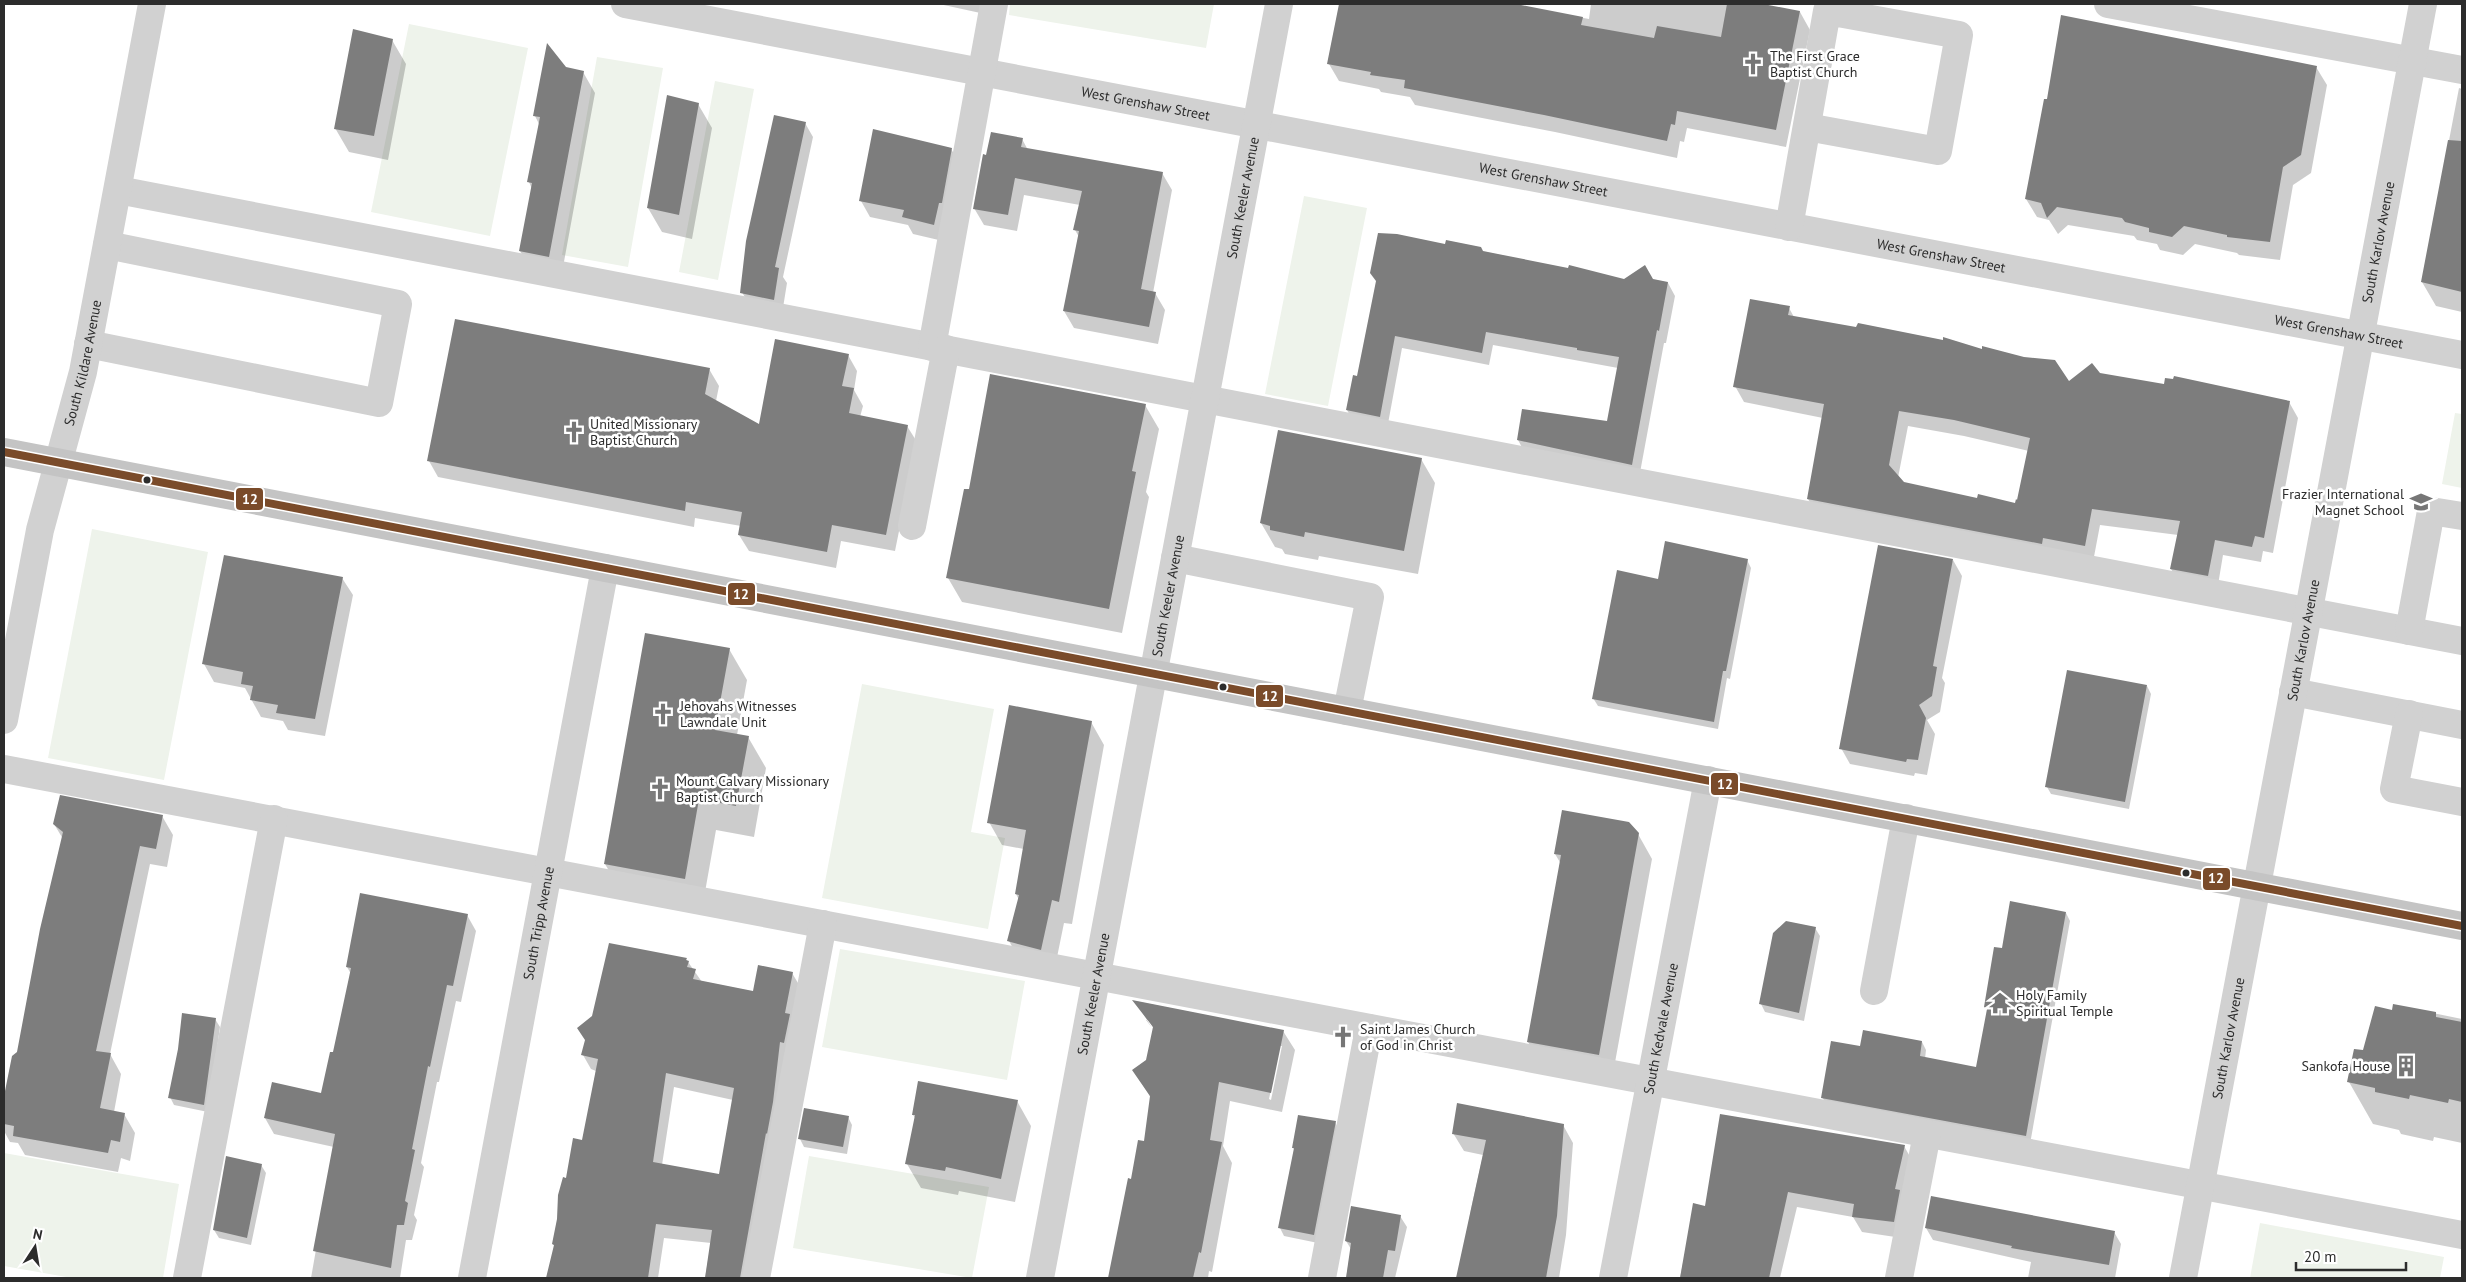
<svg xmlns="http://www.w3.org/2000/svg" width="2466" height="1282" viewBox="0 0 2466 1282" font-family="'PT Sans',sans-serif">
  <rect width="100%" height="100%" fill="#fff"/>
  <path fill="#eef3eb" d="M 1010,4 L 1214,4 L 1206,48 L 1009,15 Z
    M 409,24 L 528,48 L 490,236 L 371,212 Z
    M 597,57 L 663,68 L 628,267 L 562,255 Z
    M 715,81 L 754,89 L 718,280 L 679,272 Z
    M 1304,196 L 1367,208 L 1328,406 L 1265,394 Z
    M 2455,413 L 2462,414 L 2462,488 L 2442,484 Z
    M 92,529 L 208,552 L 164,780 L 48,758 Z
    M 862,684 L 994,709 L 971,832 L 1005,838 L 988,929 L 822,898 Z
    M 840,949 L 1025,981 L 1007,1080 L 822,1047 Z
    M 4,1153 L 179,1184 L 163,1278 L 72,1278 L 4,1266 Z
    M 809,1156 L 989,1187 L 972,1278 L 793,1248 Z
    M 2260,1223 L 2444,1257 L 2440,1278 L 2250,1278 Z"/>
  <path fill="#0003" fill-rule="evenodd" d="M 939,4 L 987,4 L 985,14 Z
    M 1340,4 L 1434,4 L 1462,8 L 1463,4 L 1509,4 L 1589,19 L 1591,4 L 1756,4 L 1800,12 L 1810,30 L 1786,147 L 1687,128 L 1684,142 L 1680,141 L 1677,158 L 1555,132 L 1415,105 L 1410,97 L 1381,92 L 1379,89 L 1339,81 L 1329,64 Z
    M 392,40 L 406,64 L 388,160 L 349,152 L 335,128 Z
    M 2316,67 L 2327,85 L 2311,173 L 2293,185 L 2280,260 L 2239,255 L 2237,253 L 2195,244 L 2183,255 L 2160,250 L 2157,244 L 2137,240 L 2134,236 L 2068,225 L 2058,234 L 2049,220 L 2037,217 L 2026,199 Z
    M 566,68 L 583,72 L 595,93 L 561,278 L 532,272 L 520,251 L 532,189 L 529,182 L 540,126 L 535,116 Z
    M 2459,88 L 2462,89 L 2462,312 L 2436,306 L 2422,282 Z
    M 698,104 L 712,128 L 692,239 L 662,232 L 648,208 Z
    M 805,123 L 813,137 L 783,277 L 787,283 L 782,314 L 750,307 L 742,292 Z
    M 874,130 L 951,149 L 961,165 L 943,241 L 913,234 L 908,225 L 870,217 L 861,201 Z
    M 1022,139 L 1028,150 L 1162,173 L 1172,190 L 1153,293 L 1155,293 L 1165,310 L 1158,344 L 1074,328 L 1064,311 L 1079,237 L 1075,230 L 1080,205 L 1024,195 L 1017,231 L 984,225 L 974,208 L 987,157 Z
    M 1483,252 L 1624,281 L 1653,280 L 1668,283 L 1675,296 L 1666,343 L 1664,343 L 1639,478 L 1525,453 L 1518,440 L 1608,422 L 1618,368 L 1493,345 L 1489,365 L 1402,348 L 1387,429 L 1354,423 L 1347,410 L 1358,377 L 1377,282 Z
    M 1789,308 L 1794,317 L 2069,382 L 2099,374 L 2165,386 L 2289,402 L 2298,418 L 2273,553 L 2263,551 L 2261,562 L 2223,555 L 2217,591 L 2180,584 L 2171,569 L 2178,535 L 2100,525 L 2093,562 L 1817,515 L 1808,499 L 1823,418 L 1744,402 L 1735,386 ZM 1908,426 L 1964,436 L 2029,451 L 2018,501 L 2016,504 L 1978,499 L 1897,483 Z
    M 848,355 L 857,371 L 854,390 L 863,406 L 860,417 L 907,426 L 917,442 L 895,551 L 841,541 L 836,568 L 749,551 L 739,535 L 741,526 L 695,518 L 694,527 L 438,477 L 429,461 L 709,369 L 719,386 L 716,401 L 759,426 Z
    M 1145,405 L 1159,429 L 1146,492 L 1149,497 L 1122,633 L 962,602 L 948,578 L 970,491 Z
    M 1421,459 L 1435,483 L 1418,574 L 1319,556 L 1318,560 L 1285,554 L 1282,549 L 1275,547 L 1261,523 Z
    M 1747,560 L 1751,568 L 1730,679 L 1727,678 L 1718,729 L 1598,706 L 1593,698 Z
    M 1953,560 L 1962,576 L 1942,678 L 1945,683 L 1940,712 L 1927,720 L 1935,734 L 1927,775 L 1915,773 L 1914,776 L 1850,764 L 1841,748 Z
    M 342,578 L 353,595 L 325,736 L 288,730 L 283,721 L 261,717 L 245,688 L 214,682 L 204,664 Z
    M 729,649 L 747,680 L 737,735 L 748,737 L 766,768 L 754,837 L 716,830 L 702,909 L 623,895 L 605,864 Z
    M 2147,686 L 2151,694 L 2129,809 L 2051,794 L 2047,787 Z
    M 1091,722 L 1104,745 L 1072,924 L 1064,923 L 1054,972 L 1022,964 L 1009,941 L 1019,900 L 1016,894 L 1024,849 L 1002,845 L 989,822 Z
    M 162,816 L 173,835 L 167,867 L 150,864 L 110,1054 L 121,1074 L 114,1112 L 124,1114 L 135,1133 L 130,1161 L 121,1158 L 118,1172 L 25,1155 L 18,1143 L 10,1142 L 4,1131 L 4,1102 L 13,1057 L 18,1053 L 63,839 L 54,824 Z
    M 1638,834 L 1652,859 L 1612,1079 L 1542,1066 L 1528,1042 L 1561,864 L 1555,854 Z
    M 361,895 L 467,915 L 476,931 L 461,1002 L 456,1001 L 439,1082 L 437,1082 L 421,1163 L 424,1167 L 414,1215 L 417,1220 L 412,1240 L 406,1240 L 400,1278 L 311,1278 L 334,1147 L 274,1134 L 265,1118 L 322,1094 L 334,1054 L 351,974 L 347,967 Z
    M 2066,913 L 2070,921 L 2030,1144 L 1827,1105 L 1822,1097 L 1861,1048 L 1922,1042 L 1926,1050 L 1925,1059 L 1977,1068 L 1988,1011 L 1985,1006 L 2003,949 Z
    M 1815,928 L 1820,936 L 1804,1021 L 1765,1012 L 1761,1004 Z
    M 686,959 L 702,982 L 754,993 L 792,973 L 801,988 L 750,1278 L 705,1278 L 711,1243 L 664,1238 L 658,1278 L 548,1278 L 555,1247 L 553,1244 L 567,1179 L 583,1141 L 596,1071 L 591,1069 L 583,1055 ZM 674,1087 L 733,1100 L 720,1176 L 662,1165 Z
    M 1135,1001 L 1283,1031 L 1295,1050 L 1282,1112 L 1230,1101 L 1223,1146 L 1232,1163 L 1212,1272 L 1209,1271 L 1208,1278 L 1109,1278 L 1129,1180 L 1132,1180 L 1145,1142 L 1151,1098 L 1134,1071 L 1147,1061 L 1154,1031 ZM 1146,1020 L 1149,1020 L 1156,1033 ZM 1280,1046 L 1282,1046 L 1271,1100 L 1269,1099 Z
    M 2394,1005 L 2462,1019 L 2462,1143 L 2434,1137 L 2433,1141 L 2401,1134 L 2399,1130 L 2373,1124 L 2349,1082 L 2364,1052 L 2393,1011 Z
    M 215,1019 L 220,1027 L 208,1112 L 174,1105 L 170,1097 L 179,1049 Z
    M 1017,1101 L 1031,1126 L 1015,1202 L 959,1191 L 958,1195 L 921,1188 L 907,1164 L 916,1119 L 913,1115 Z
    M 848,1117 L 852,1125 L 847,1154 L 804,1147 L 800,1139 Z
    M 1335,1122 L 1339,1130 L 1318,1243 L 1284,1236 L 1280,1228 L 1295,1151 L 1293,1148 Z
    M 1563,1125 L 1573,1143 L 1566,1235 L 1559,1278 L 1459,1278 L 1471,1209 L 1483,1155 L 1464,1151 L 1453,1133 Z
    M 1904,1146 L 1913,1162 L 1902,1238 L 1862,1232 L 1853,1217 L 1797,1207 L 1780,1278 L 1680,1278 L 1683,1263 L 1706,1207 Z
    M 261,1165 L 266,1173 L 251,1245 L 219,1238 L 214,1230 Z
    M 1932,1197 L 2114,1232 L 2121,1244 L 2115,1278 L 2028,1278 L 2031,1262 L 1933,1240 L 1926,1228 Z
    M 1400,1216 L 1407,1227 L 1395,1278 L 1346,1278 L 1351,1249 L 1346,1241 Z"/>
  <path fill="#7d7d7d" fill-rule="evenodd" d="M 1339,4 L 1516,4 L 1583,17 L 1581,25 L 1654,38 L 1657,26 L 1721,37 L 1727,4 L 1763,4 L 1800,11 L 1776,130 L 1677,111 L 1675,125 L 1671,124 L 1667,141 L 1544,115 L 1404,88 L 1405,80 L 1370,75 L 1371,72 L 1327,64 Z
    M 2061,15 L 2317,66 L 2301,155 L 2283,167 L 2270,242 L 2227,237 L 2227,235 L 2184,226 L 2172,237 L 2149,232 L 2149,228 L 2125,222 L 2122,218 L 2057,207 L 2047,218 L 2041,203 L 2025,199 L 2044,99 L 2047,99 Z
    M 353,29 L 393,39 L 374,136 L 334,129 Z
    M 547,43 L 566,67 L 584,71 L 549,257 L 519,251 L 532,183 L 527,182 L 540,117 L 533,116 Z
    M 667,95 L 699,103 L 679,215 L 647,208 Z
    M 774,115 L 806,122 L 775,267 L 779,268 L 774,300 L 740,293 L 746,241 Z
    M 873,129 L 952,148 L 942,203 L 939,203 L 934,225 L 902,217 L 904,210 L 859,201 Z
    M 991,132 L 1023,138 L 1021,147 L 1163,172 L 1141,289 L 1156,292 L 1149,327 L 1063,311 L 1079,231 L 1073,230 L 1082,191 L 1015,178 L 1008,215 L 973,209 L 983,154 L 986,155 Z
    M 2448,140 L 2462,141 L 2462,292 L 2421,282 Z
    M 1378,233 L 1397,234 L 1445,244 L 1446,240 L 1481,247 L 1483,251 L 1568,268 L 1569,265 L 1624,279 L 1645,265 L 1653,279 L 1668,282 L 1659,331 L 1657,330 L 1632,465 L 1517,440 L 1522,409 L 1607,421 L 1619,357 L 1577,350 L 1577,348 L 1486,332 L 1482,353 L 1395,336 L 1380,417 L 1346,410 L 1353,375 L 1357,376 L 1376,281 L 1370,273 Z
    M 1750,299 L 1790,306 L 1788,315 L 1856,327 L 1858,323 L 1943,340 L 1943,337 L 1982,349 L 1982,346 L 2024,357 L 2055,360 L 2069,381 L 2092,363 L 2100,373 L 2164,384 L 2165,378 L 2173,379 L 2174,376 L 2290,401 L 2264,538 L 2255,536 L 2252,547 L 2215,540 L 2208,576 L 2170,569 L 2180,521 L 2092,509 L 2085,546 L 2043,538 L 2042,544 L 1807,499 L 1824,404 L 1733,387 ZM 1899,411 L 1954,420 L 2030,438 L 2017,500 L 2016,499 L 2015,503 L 1978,494 L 1977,498 L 1904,482 L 1889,465 Z
    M 455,319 L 710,368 L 705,394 L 759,424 L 775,339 L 849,354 L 842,386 L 854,388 L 849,413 L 908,425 L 886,535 L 832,525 L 827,552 L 738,535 L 742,512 L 686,502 L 685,511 L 427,461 Z
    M 990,374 L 1146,404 L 1132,471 L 1136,472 L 1109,609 L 946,578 L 964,489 L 969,489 Z
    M 1278,430 L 1422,458 L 1404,551 L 1305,532 L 1304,537 L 1270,530 L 1270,526 L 1260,523 Z
    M 1665,541 L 1748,559 L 1726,671 L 1723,671 L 1714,722 L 1592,699 L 1617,570 L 1658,579 Z
    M 1878,545 L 1953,559 L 1933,666 L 1937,667 L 1932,696 L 1919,705 L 1926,718 L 1918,760 L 1907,759 L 1906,762 L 1839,749 Z
    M 224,555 L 343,577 L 315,719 L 276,713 L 278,705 L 250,700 L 253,686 L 241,684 L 243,672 L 202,664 Z
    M 645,633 L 730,648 L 715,730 L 749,736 L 736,806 L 699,799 L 685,879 L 604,864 Z
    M 2067,670 L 2147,685 L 2125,802 L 2045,787 Z
    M 1009,705 L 1092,721 L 1059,902 L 1052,900 L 1041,950 L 1007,941 L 1019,895 L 1015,894 L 1026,830 L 987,823 Z
    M 60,795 L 163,815 L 156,849 L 140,846 L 96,1051 L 111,1053 L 100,1108 L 125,1113 L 120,1142 L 111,1140 L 108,1153 L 13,1136 L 14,1126 L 4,1124 L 4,1096 L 12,1056 L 17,1052 L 40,929 L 63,832 L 53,824 Z
    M 1562,810 L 1629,822 L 1639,833 L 1599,1055 L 1527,1042 L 1561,855 L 1554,854 Z
    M 360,893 L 468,914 L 453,986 L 447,985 L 430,1067 L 428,1066 L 412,1149 L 415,1150 L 405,1201 L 408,1203 L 404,1225 L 397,1225 L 391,1268 L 313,1251 L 335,1134 L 264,1118 L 272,1082 L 321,1093 L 330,1052 L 333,1052 L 351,968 L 346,967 Z
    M 2010,901 L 2066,912 L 2026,1136 L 1821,1098 L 1831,1041 L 1860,1046 L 1863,1030 L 1922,1041 L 1920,1056 L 1976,1067 L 1987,1009 L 1984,1007 L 1994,947 L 2002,948 Z
    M 1786,921 L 1816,927 L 1799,1013 L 1759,1004 L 1773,933 Z
    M 609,943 L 687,958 L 686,960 L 689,961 L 687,967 L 696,969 L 693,979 L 753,991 L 758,965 L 793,972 L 785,1013 L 790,1014 L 784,1043 L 780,1042 L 773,1102 L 767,1134 L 766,1133 L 740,1278 L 705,1278 L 712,1230 L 656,1224 L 648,1278 L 546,1278 L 554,1245 L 552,1244 L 557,1219 L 558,1195 L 563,1177 L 566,1178 L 573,1138 L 582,1140 L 598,1059 L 581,1055 L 585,1040 L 577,1028 L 592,1016 ZM 666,1073 L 734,1088 L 719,1174 L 653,1162 Z
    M 1132,1000 L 1284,1030 L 1271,1093 L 1219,1082 L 1210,1140 L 1222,1142 L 1201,1253 L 1199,1252 L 1193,1278 L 1108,1278 L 1128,1178 L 1131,1179 L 1138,1140 L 1144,1141 L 1150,1096 L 1132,1070 L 1146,1060 L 1153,1027 Z
    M 2393,1004 L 2436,1012 L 2436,1017 L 2462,1022 L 2462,1102 L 2449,1099 L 2448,1103 L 2410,1095 L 2409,1099 L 2375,1092 L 2375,1088 L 2347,1082 L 2354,1049 L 2363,1050 L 2375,1006 L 2392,1010 Z
    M 182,1013 L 216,1018 L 204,1105 L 168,1098 L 178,1049 Z
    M 918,1081 L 1018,1100 L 1001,1179 L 946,1167 L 945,1171 L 905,1164 L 915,1115 L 912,1115 Z
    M 1457,1103 L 1564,1124 L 1557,1216 L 1546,1278 L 1456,1278 L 1486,1140 L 1452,1134 Z
    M 804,1108 L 849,1116 L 843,1147 L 798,1139 Z
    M 1720,1114 L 1905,1145 L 1895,1189 L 1900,1190 L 1894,1222 L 1852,1217 L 1854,1204 L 1788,1192 L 1769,1278 L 1680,1278 L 1693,1203 L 1705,1206 Z
    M 1298,1115 L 1336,1121 L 1314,1235 L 1278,1228 L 1294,1148 L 1292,1148 Z
    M 226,1156 L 262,1164 L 247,1238 L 213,1230 Z
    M 1931,1196 L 2115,1231 L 2109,1265 L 2011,1248 L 2012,1246 L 1925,1228 Z
    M 1351,1206 L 1401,1215 L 1395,1251 L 1388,1250 L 1383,1278 L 1346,1278 L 1351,1243 L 1345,1241 Z"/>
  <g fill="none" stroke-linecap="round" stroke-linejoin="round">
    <g stroke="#d1d1d1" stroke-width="28">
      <path id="s1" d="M 625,4 L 2462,355"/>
      <path d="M 2108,4 L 2462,70"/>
      <path d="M 118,190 L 2462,641"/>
      <path d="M 1789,227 L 1827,11 L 1959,35 L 1938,151 L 1807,127"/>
      <path d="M 88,344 L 379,403 L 398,304 L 107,245"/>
      <path d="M 932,347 L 994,4"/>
      <path d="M 912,526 L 946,349"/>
      <path d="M 1175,558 L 1370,597 L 1347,711"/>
      <path d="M 2409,631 L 2431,511 L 2462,516"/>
      <path d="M 2293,692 L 2462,725"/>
      <path d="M 2409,714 L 2394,789 L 2462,802"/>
      <path id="s2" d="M 4,720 L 40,530 L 83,372 L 152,4"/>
      <path d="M 4,769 L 2462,1235"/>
      <path d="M 1874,991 L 1906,818"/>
      <path d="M 187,1278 L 274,819"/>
      <path id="s3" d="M 472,1278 L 605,568"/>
      <path d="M 756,1278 L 823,924"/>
      <path id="s4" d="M 1040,1278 L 1279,4"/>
      <path d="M 1322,1278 L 1369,1028"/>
      <path id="s5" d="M 1613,1278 L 1708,780"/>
      <path d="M 1899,1278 L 1927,1134"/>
      <path id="s6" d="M 2183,1278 L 2423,4"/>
    </g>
    <path stroke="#c4c4c4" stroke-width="28" d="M 4,452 L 2462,926"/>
    <g stroke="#fff" stroke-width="11">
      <path id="bus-1" d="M 4,452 L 2462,926"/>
    </g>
    <use href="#bus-1" stroke="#7a4b2a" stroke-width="8"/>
  </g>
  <defs>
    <g id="church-bare" transform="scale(1.725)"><path d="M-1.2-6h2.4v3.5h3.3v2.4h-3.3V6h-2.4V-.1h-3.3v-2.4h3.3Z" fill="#767676" stroke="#fff" stroke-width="2.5" paint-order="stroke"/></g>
    <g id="school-bare" transform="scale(1.725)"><path d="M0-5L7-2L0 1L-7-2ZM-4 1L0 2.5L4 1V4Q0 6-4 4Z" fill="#767676" stroke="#fff" stroke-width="2.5" paint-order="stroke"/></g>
    <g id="temple-bare" transform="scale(1.725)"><path d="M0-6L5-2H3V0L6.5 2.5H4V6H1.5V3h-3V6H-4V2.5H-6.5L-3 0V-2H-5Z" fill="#767676" stroke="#fff" stroke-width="2.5" paint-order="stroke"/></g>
    <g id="building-bare" transform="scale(1.725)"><path d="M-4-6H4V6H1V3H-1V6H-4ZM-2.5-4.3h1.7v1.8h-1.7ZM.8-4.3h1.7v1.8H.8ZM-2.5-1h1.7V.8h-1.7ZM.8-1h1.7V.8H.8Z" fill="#767676" stroke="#fff" stroke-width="2.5" paint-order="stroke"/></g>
  </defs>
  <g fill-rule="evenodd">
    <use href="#church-bare" x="1753" y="64"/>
    <use href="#church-bare" x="574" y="432"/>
    <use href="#school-bare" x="2421" y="502"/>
    <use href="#church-bare" x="663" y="714"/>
    <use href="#church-bare" x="660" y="789"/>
    <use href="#temple-bare" x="2000" y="1003"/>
    <use href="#church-bare" x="1343" y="1037"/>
    <use href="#building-bare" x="2406" y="1066"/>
  </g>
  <g fill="#2c2c2c" stroke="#fff" stroke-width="2">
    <circle cx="147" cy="480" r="4.5"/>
    <circle cx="1223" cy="687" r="4.5"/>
    <circle cx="2186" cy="873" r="4.5"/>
  </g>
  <g text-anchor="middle" stroke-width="5" stroke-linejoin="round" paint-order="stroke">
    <g font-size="14" fill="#2c2c2c" stroke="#fff" text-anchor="start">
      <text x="1770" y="61">The First Grace<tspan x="1770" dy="16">Baptist Church</tspan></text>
      <text x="590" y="429">United Missionary<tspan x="590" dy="16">Baptist Church</tspan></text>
      <text x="2404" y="499" text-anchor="end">Frazier International<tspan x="2404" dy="16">Magnet School</tspan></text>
      <text x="680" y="711">Jehovahs Witnesses<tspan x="680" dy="16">Lawndale Unit</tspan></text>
      <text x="676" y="786">Mount Calvary Missionary<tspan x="676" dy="16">Baptist Church</tspan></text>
      <text x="2016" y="1000">Holy Family<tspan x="2016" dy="16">Spiritual Temple</tspan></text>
      <text x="1360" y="1034">Saint James Church<tspan x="1360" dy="16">of God in Christ</tspan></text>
      <text x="2390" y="1071" text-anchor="end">Sankofa House</text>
    </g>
    <g font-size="14" fill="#2c2c2c" stroke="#fff">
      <text dy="5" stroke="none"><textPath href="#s1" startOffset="530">West Grenshaw Street</textPath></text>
      <text dy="5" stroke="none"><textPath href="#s1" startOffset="935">West Grenshaw Street</textPath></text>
      <text dy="5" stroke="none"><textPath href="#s4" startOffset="1099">South Keeler Avenue</textPath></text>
      <text dy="5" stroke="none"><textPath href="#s6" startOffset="1054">South Karlov Avenue</textPath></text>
      <text dy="5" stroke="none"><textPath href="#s1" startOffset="1340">West Grenshaw Street</textPath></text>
      <text dy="5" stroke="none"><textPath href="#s1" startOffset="1745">West Grenshaw Street</textPath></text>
      <text dy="5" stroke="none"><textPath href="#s2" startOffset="366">South Kildare Avenue</textPath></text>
      <text dy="5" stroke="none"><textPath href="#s4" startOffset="694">South Keeler Avenue</textPath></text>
      <text dy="5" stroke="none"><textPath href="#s6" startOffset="649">South Karlov Avenue</textPath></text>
      <text dy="5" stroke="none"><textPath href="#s3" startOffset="361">South Tripp Avenue</textPath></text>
      <text dy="5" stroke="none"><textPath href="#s4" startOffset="289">South Keeler Avenue</textPath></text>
      <text dy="5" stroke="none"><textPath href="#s5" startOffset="254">South Kedvale Avenue</textPath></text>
      <text dy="5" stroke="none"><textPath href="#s6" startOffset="244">South Karlov Avenue</textPath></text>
    </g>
  </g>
  <g stroke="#fff" stroke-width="2">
    <rect x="235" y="487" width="29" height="24" rx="5" fill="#7a4b2a"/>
    <rect x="727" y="582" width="29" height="24" rx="5" fill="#7a4b2a"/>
    <rect x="1255" y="684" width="29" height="24" rx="5" fill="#7a4b2a"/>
    <rect x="1710" y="772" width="29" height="24" rx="5" fill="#7a4b2a"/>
    <rect x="2202" y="867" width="29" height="24" rx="5" fill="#7a4b2a"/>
  </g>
  <g font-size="14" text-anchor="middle" font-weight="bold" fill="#fff">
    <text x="250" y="504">12</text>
    <text x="741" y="599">12</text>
    <text x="1270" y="701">12</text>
    <text x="1725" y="789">12</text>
    <text x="2216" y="883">12</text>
  </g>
  <rect width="2466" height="1282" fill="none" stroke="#2c2c2c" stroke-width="10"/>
  <g transform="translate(35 1247) rotate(12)" stroke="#ffffff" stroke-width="4" paint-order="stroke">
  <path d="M0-4L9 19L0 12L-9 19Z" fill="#2c2c2c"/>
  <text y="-8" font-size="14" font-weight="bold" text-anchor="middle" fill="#2c2c2c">N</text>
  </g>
  <path d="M2296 1262v8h110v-8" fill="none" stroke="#2c2c2c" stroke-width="2.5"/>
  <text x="2304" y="1262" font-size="15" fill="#2c2c2c" stroke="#ffffff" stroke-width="4" paint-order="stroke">20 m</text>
</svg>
